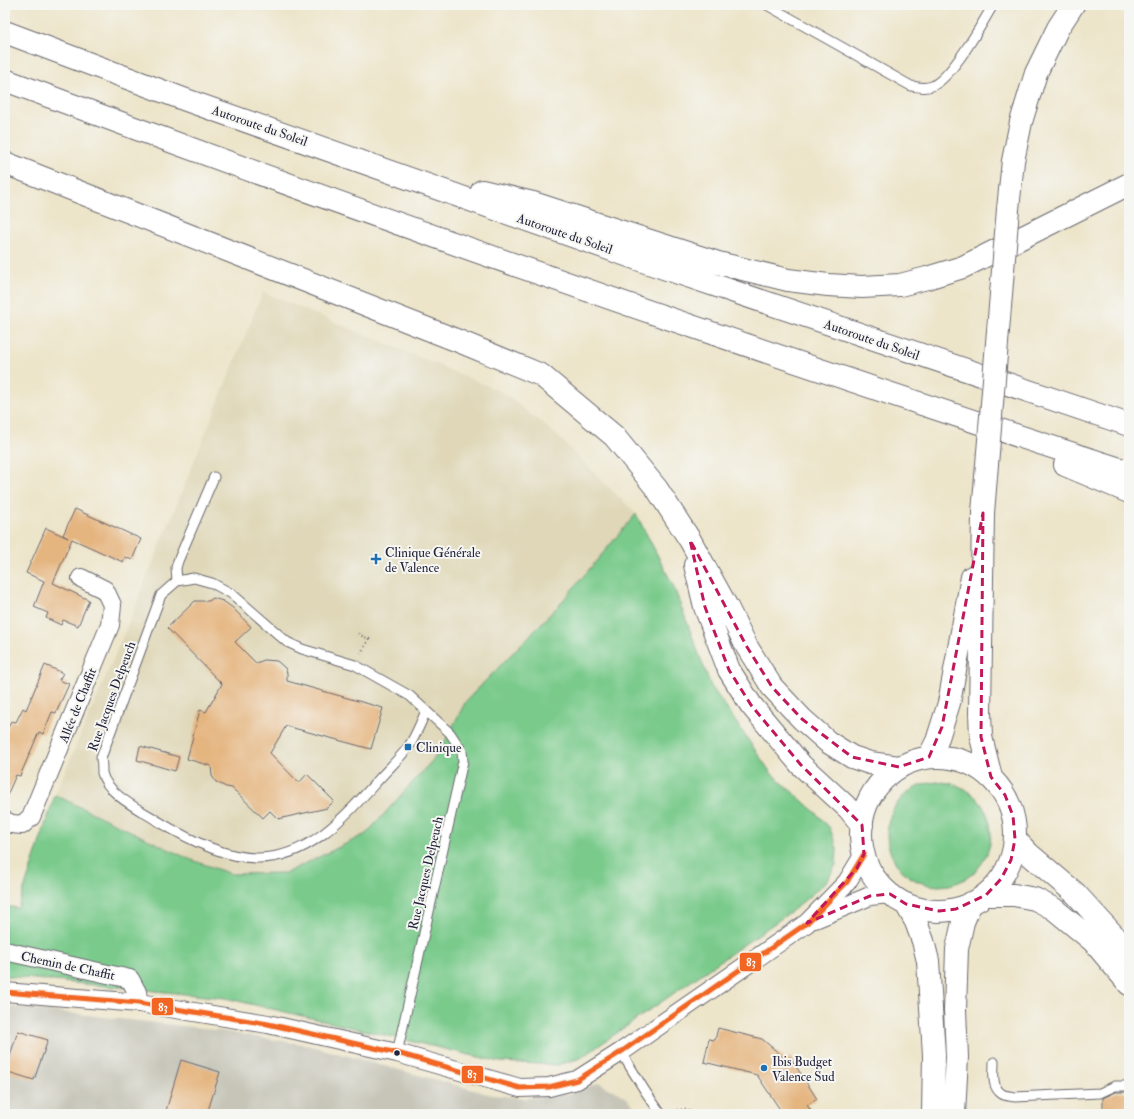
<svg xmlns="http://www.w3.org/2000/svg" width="1134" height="1119" viewBox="0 0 1134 1119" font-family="'IM FELL Double Pica',serif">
  <rect width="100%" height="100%" fill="#f6f6f2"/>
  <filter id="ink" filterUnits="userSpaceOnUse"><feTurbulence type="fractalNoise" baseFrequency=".025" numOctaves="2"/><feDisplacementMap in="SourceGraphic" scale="8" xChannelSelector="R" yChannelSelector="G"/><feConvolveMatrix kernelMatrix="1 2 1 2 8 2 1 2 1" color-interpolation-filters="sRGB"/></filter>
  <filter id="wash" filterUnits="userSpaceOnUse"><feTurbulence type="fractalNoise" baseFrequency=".012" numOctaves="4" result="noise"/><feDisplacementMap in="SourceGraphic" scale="16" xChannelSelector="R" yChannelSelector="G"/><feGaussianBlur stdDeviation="0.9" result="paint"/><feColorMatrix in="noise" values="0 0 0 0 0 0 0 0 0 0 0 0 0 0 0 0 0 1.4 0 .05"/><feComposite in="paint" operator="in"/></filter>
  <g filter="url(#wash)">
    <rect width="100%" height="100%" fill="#ede5ca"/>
    <path fill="#dfd7b7" d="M 263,292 L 502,392 L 552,431 L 636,514 L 450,733 L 439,753 L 366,834 L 286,873 L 231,874 L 189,859 L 55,795 L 121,641 Z"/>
    <path fill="#c6c5b8" d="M 5,1006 L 201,1028 L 307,1045 L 492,1095 L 526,1098 L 568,1094 L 599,1083 L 624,1096 L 642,1114 L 5,1114 Z"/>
    <path fill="#79ca8b" stroke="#4e7663" d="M 636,514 L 673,585 L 711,686 L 771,773 L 815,812 L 830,828 L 837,849 L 836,865 L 826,882 L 792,911 L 581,1058 L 557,1065 L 500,1062 L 225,998 L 5,976 L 5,906 L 18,908 L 55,795 L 189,859 L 231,874 L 286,873 L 366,834 L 439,753 L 466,701 L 560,604 Z
      M887 834a52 52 0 1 1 104 0a52 52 0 1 1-104 0Z"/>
    <g id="blocks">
      <path fill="#e5b580" d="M 75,509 L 141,539 L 132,560 L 125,557 L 123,562 L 72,539 L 53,583 L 89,600 L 78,626 L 63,620 L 61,625 L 46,618 L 48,613 L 34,607 L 44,581 L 26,573 L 46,528 L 68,538 L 63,535 Z
        M 213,598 L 223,601 L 233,608 L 251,627 L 235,642 L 256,663 L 264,660 L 277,661 L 285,668 L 287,673 L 287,681 L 383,708 L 371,749 L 286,726 L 270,753 L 299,783 L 307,774 L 334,801 L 327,808 L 278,819 L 270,811 L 263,818 L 232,788 L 226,787 L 216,782 L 212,776 L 211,766 L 187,759 L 200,710 L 206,712 L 222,684 L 167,628 L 195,601 L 209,601 Z
        M 45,665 L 63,673 L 59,680 L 69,684 L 56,713 L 52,712 L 43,734 L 39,732 L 20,776 L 16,775 L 5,800 L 5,735 L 11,721 L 16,722 L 23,708 L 26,710 Z
        M 140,746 L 179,757 L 175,771 L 137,760 Z
        M 718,1028 L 762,1039 L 787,1060 L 790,1057 L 817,1099 L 807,1105 L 813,1114 L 783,1114 L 757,1075 L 704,1062 L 709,1039 L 715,1040 Z
        M 18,1031 L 48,1040 L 34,1080 L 5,1071 Z
        M 181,1060 L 220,1072 L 207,1114 L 165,1114 Z
        M 1116,1092 L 1129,1092 L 1129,1114 L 1103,1114 L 1103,1098 Z"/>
    </g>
  </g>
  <g filter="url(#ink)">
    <use href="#blocks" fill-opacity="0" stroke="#69666d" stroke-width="1"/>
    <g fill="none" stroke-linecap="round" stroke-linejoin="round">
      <g stroke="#69666d" stroke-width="11">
        <path id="lane" d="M 767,5 L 911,86 C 919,87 925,89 932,86 C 952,78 982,24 993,5
          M 177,581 L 176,568 L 178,561 L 214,477
          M 621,1052 L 645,1091 L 661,1114
          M 397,1053 L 463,761 L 462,751 L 450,733 L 410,696 L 355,665 L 302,649 L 287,642 L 232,594 L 212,583 L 194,578 L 177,581 L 161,595 L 101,758 C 102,763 102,768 102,773 C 107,794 139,809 156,820 C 184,837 224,858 257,858 C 310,859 348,813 380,778 C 389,768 401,757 409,746 C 416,735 421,722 426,711
          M 994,1062 C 994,1073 991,1087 1002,1094 C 1005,1096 1011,1096 1015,1097 L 1100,1093 L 1115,1086 L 1129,1086"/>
      </g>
      <g stroke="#69666d" stroke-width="20">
        <path id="street" d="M 5,821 L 12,824 L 22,825 L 31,817 L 110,625 L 112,605 L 105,590 L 81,578
          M 815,919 L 870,896 L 890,894
          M 5,951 L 130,979 L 137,992 L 139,1003
          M 5,992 L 139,1003 L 268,1024 L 397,1053 L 520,1088 L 549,1087 L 577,1080 L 621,1052 L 807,923 L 847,882 L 864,854"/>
      </g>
      <g stroke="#69666d" stroke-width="24">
        <path id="primary" d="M 5,163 L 461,342 L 541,375 L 614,436 L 657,489 L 690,540 L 727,607 L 747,647 L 772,687 L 802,719 L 828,742 L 852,757 L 870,763 L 899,767
          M 1008,209 L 1013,161 L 1021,122 L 1036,73 L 1058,28 L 1073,5
          M 983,513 L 980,713 L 981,737 L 991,777
          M 695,565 L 705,607 L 729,670 L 751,705 L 801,765 L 849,809 L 862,825
          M 929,757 L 937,741 L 949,703 L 972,577
          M861 834a77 77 0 1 1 154 0a77 77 0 1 1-154 0Z
          M 1015,839 L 1029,854 L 1076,894 L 1129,952
          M 986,895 L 1014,895 L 1035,899 L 1054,909 L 1093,941 L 1129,984
          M 906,904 L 916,922 L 923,941 L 928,961 L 934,1055 L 933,1114
          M 954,1114 L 957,1057 L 955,1010 L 957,949 L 963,922 L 971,903"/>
      </g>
      <g stroke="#69666d" stroke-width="24">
        <path id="highway" d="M 5,32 L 186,100 L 646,262 L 1129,425
          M 5,80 C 377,219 751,350 1129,472
          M 482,191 L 533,203 L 718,263 L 788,280 L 828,285 L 862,287 L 900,285 L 927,278 L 963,267 L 1129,184
          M 1065,465 L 1129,492"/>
      </g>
      <path stroke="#69666d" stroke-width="2.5" stroke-dasharray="1 3" stroke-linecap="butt" d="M 358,634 L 369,639 L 361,653
        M 673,1111 L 686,1109 L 693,1114"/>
      <use href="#lane" stroke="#fff" stroke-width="9"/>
      <use href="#street" stroke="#fff" stroke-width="18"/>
      <use href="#primary" stroke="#fff" stroke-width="22"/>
      <use href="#highway" stroke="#fff" stroke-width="22"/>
      <g stroke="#69666d" stroke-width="24" stroke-linecap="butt">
        <path id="primary-bridge" d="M 983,513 L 1008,209"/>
      </g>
      <use href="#primary-bridge" stroke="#fff" stroke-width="22"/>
      <g stroke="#f6f6f2" stroke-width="8">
        <path id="bus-1" d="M 5,992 L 139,1003 L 268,1024 L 397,1053 L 520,1088 L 549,1087 L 577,1080 L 621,1052 L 807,923 L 847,882 L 864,854"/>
      </g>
      <use href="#bus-1" stroke="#f26522" stroke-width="5"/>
    </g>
  </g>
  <path fill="none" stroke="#c2185b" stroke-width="3" stroke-dasharray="8 5" stroke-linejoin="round" d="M 983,513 L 981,737 L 991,777 L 1005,795 L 1013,816 L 1015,839 L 1011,860 L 1001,879 L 986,895 L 956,909 L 939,911 L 906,904 L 890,894 L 870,896 L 807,923 L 857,868 L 864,854 L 862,825 L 801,765 L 751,705 L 729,670 L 705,607 L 690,540 L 747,647 L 772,687 L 802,719 L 852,757 L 899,767 L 929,757 L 942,727 Z"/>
  <g fill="#1f6fb2" stroke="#f6f6f2" stroke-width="1.5">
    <path d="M374 553h4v4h4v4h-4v4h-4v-4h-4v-4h4z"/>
    <rect x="404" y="743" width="8" height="8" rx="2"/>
    <circle cx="764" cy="1068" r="4"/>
  </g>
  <circle fill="#22223b" stroke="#f6f6f2" stroke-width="1.5" cx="397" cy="1053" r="3.5"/>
  <g text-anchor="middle" stroke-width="4" stroke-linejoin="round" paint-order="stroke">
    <g font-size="13" fill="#22223b" stroke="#f6f6f2">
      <text transform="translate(260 125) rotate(19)" y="5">Autoroute du Soleil</text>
      <text transform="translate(565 233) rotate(19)" y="5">Autoroute du Soleil</text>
      <text transform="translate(872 339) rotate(19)" y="5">Autoroute du Soleil</text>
      <text transform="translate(111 696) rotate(-70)" y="5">Rue Jacques Delpeuch</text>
      <text transform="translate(77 705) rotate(-68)" y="5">Allée de Chaffit</text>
      <text transform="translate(425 873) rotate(-77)" y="5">Rue Jacques Delpeuch</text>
      <text transform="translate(68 965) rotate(12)" y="5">Chemin de Chaffit</text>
    </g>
    <g font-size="13" fill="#22223b" stroke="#f6f6f2" text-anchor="start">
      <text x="385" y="557">Clinique Générale<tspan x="385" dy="15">de Valence</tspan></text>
      <text x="416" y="752">Clinique</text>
      <text x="772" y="1066">Ibis Budget<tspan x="772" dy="15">Valence Sud</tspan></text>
    </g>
  </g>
  <g stroke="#f6f6f2" stroke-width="1.5">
    <rect x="739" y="952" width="23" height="20" rx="4" fill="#f26522"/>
    <rect x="151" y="997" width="23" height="19" rx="4" fill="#f26522"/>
    <rect x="461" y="1065" width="23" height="19" rx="4" fill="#f26522"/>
  </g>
  <g font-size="11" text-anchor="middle" font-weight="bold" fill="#fff">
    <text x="751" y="966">83</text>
    <text x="163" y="1011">83</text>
    <text x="472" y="1078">83</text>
  </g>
  <rect width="1134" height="1119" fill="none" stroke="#f6f6f2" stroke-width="20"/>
</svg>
